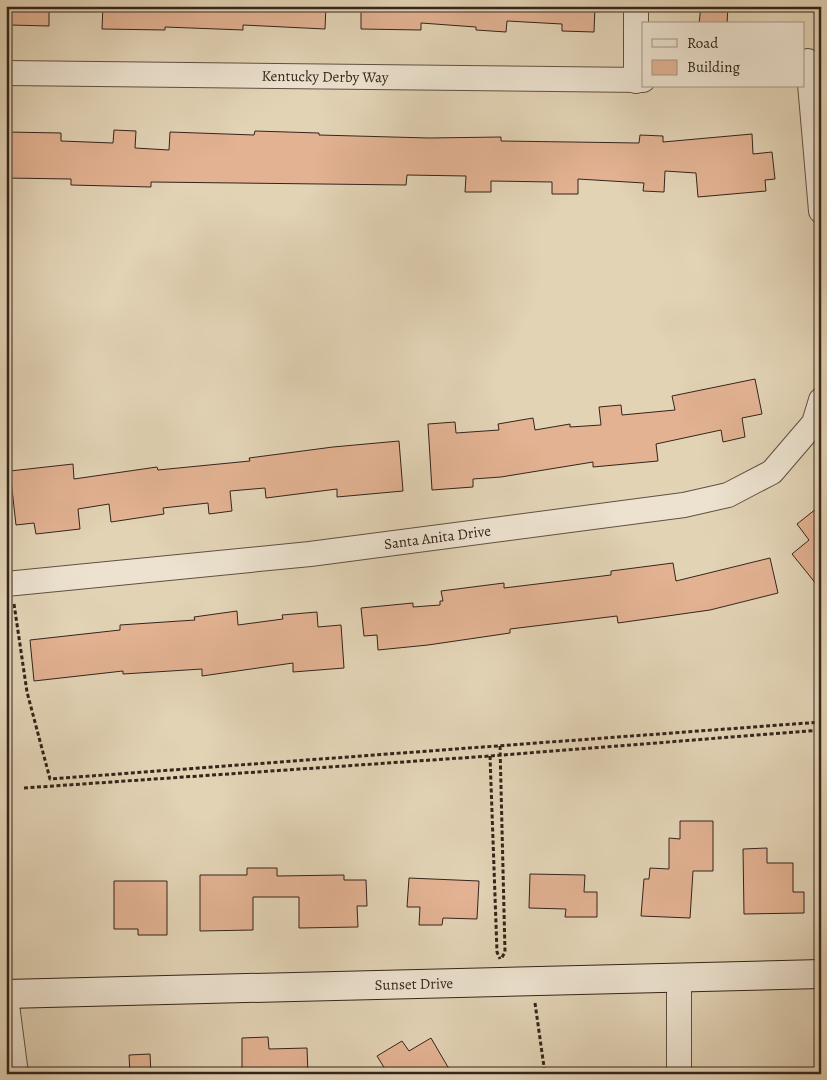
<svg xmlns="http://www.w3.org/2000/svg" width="827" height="1080" viewBox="0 0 827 1080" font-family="Alegreya,serif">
  <rect width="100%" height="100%" fill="#e2d3b5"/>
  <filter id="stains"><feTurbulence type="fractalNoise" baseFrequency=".004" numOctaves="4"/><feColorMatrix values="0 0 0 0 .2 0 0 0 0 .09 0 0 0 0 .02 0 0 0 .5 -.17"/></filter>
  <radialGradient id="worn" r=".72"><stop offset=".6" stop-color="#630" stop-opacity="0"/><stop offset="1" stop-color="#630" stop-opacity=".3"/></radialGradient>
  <path fill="#e2b292" stroke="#36241b" d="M 6,6 L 49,6 L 49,26 L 10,25 L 10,23 L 6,23 Z
    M 103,6 L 326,6 L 325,29 L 243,25 L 243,30 L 165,27 L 165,30 L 102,29 Z
    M 361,6 L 595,6 L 594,32 L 562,31 L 562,24 L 507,21 L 506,32 L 476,30 L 476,27 L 421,23 L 421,30 L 361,29 Z
    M 701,6 L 728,6 L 727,24 L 699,24 Z
    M 114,130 L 136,131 L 135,148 L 169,150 L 170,132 L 254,135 L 255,131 L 319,133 L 319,135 L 429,138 L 501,137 L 501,141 L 639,143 L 640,135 L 663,136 L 663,142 L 752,134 L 753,154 L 772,152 L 775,179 L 765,180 L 766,191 L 698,197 L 696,173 L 665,171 L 664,192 L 643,191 L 644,183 L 578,179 L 578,194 L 552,194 L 552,182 L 491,181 L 491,192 L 465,192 L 466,176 L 407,175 L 406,185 L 151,182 L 151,187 L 71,185 L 71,179 L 6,178 L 6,132 L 61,133 L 61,141 L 113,143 Z
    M 755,379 L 762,414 L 742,418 L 745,437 L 723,442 L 721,430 L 656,444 L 658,461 L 593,467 L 593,462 L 501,477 L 473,479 L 473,487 L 432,490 L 428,424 L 455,422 L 456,433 L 499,430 L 498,424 L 533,418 L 535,430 L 570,424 L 570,427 L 601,425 L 599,407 L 621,405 L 622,415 L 675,410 L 672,396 Z
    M 399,441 L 403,491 L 337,497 L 337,489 L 266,498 L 265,488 L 230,491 L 232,511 L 209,514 L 208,503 L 163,508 L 164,514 L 111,522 L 109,504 L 78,509 L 80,529 L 36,534 L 34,523 L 16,525 L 10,471 L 73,464 L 74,479 L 157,467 L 158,470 L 250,461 L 249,458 L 333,447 Z
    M 821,505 L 821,590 L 792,554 L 809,540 L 797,524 Z
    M 770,558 L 778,593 L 710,610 L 618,623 L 617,616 L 510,629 L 510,633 L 428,645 L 378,650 L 377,635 L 364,636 L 361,608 L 413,603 L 413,607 L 440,605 L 440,601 L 443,601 L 441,591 L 504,583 L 504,588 L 611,575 L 611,571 L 673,563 L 676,581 Z
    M 237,611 L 238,625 L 283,619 L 282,615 L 317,612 L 318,627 L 341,625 L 344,668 L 293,672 L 293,663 L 202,676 L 202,669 L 123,674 L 123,671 L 34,681 L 30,640 L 120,630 L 120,625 L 195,620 L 194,617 Z
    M 680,821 L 713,821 L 713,871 L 693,871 L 690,918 L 641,916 L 644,879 L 649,879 L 650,868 L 669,869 L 669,838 L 680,839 Z
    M 767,848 L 767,863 L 793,863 L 793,892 L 804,892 L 804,913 L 744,914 L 743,849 Z
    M 247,868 L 277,868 L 277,876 L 344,875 L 344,880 L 366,880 L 367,906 L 357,906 L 358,927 L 299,928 L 299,897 L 253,897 L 253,930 L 200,931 L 200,875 L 247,875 Z
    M 530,874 L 585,875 L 584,892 L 597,892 L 597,917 L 565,917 L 566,909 L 529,908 Z
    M 409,878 L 479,881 L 477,919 L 443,918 L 442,925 L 419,925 L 420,907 L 407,907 Z
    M 114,881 L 167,881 L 167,935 L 138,935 L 138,929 L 114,929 Z
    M 268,1037 L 269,1049 L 307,1048 L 308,1074 L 242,1074 L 242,1038 Z
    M 431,1038 L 452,1074 L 388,1074 L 377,1056 L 402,1041 L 409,1051 Z
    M 150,1054 L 151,1074 L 130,1074 L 129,1055 Z"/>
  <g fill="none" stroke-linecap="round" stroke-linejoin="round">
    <g stroke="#615042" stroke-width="26">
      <g id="street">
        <path d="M 808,61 L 821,211"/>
        <path id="s1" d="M 6,73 L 643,80"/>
        <path d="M 636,81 L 636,6"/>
        <path id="s2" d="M 6,584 L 310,554 L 684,505 L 728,495 L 772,472 L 814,423 L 821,400"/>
        <path d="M 6,997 L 16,1074"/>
        <path d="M 679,1074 L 679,977"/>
      </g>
    </g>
    <g stroke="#36241b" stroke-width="30">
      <g id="secondary">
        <path id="s3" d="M 6,994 L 821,974"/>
      </g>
    </g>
    <path stroke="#36241b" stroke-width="3" stroke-dasharray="4 2.5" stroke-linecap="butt" d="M 6,544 L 9,563
      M 14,604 L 27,692 L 50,779 L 821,722
      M 500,746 L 505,952 L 501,959
      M 490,756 L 497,952 L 500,959
      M 24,788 L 490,756 L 821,730
      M 535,1003 L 545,1074"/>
    <use href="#street" stroke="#ece2cf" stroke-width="24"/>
    <use href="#secondary" stroke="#ece2cf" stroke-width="28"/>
  </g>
  <g text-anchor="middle" stroke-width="4" stroke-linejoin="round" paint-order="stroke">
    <g font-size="15" fill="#36241b" stroke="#ece2cf">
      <text dy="5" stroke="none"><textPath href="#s1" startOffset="319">Kentucky Derby Way</textPath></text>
      <text dy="5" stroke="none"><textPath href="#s2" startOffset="434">Santa Anita Drive</textPath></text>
      <text dy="5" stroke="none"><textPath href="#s3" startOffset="408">Sunset Drive</textPath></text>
    </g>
  </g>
  <rect width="827" height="1080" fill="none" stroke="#e2d3b5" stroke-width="25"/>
  <rect x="8" y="8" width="812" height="1065" fill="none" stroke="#36241b" stroke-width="2.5"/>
  <rect x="12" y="12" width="802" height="1055" fill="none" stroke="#36241b"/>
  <rect x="642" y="22" width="162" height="65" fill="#ece2cf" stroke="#a39687"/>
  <rect x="652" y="39" width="25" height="8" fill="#ece2cf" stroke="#a39687"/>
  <text x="687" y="48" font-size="15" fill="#36241b">Road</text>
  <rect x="652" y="60" width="25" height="15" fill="#e2b292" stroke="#a39687"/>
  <text x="687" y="72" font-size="15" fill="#36241b">Building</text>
  <rect width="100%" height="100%" filter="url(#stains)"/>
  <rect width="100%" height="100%" fill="url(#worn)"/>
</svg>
